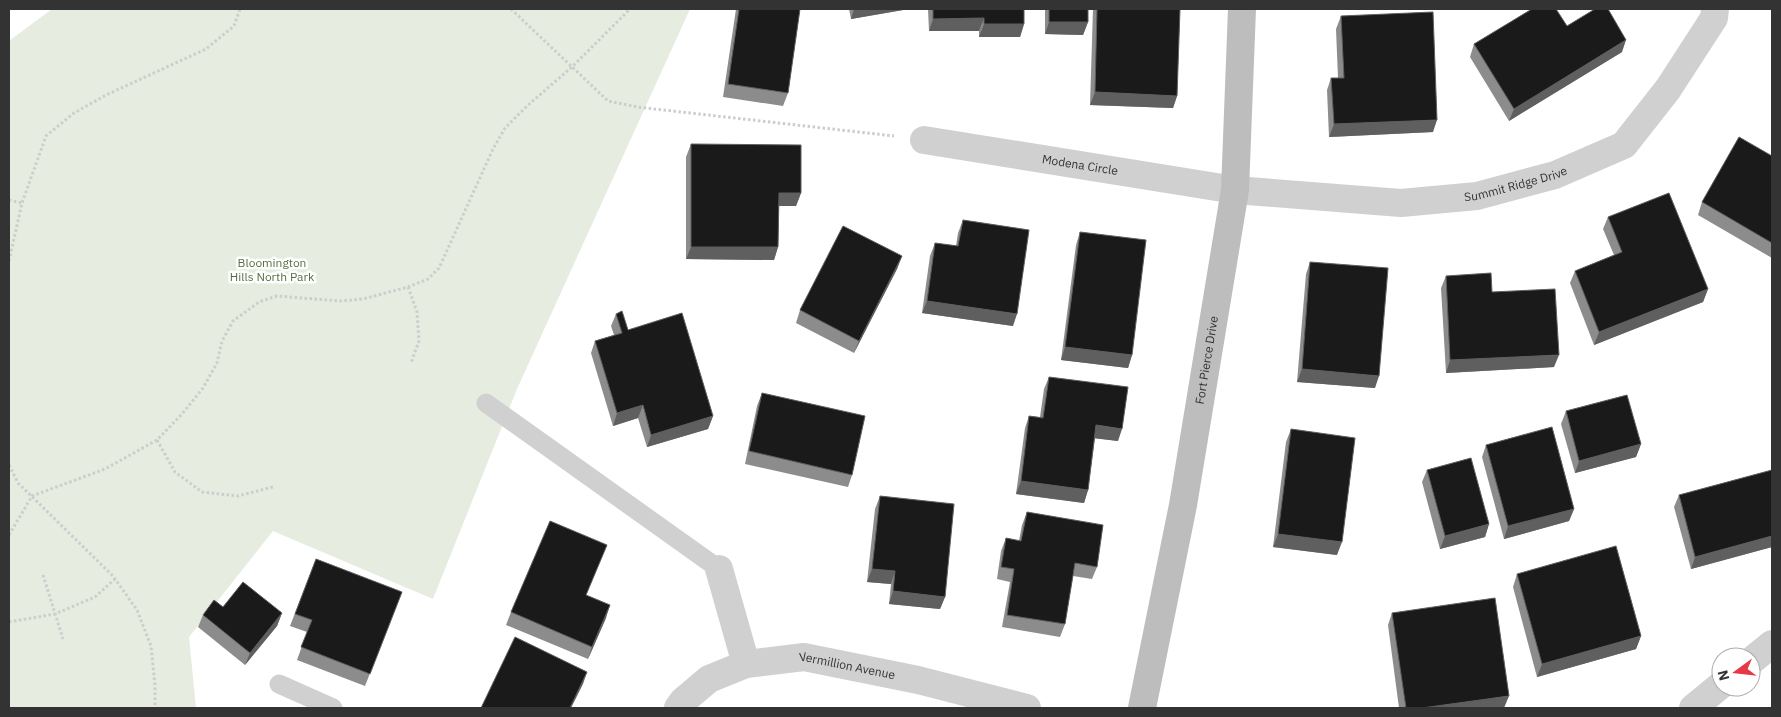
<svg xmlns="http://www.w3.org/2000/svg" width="1781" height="717" viewBox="0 0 1781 717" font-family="'IBM Plex Sans',sans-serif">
  <rect width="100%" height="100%" fill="#fff"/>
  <path fill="#e6ecdf" d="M 52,9 L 690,9 L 517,389 L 433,599 L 273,531 L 189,637 L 196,708 L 9,708 L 9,41 Z"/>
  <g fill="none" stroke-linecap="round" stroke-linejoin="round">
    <path stroke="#cdcdcd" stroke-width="3" stroke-dasharray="2.5 2.5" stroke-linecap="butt" d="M 511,9 L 608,101 L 637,107 L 894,136
      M 9,200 L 22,203
      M 9,261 L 22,203 L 46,136 L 74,113 L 106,95 L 206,49 L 234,26 L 240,9
      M 408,287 L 417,312 L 419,341 L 411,363
      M 157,440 L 175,472 L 202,492 L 238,496 L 273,487
      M 9,465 L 18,483 L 113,576 L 137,610 L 151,646 L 155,685 L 155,708
      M 9,535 L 32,496 L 105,469 L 157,440 L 182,414 L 203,388 L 217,363 L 222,341 L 233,321 L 259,302 L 277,296 L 340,301 L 363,299 L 408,287 L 428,279 L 439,268 L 493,149 L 505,128 L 527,106 L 573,66 L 630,9
      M 43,575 L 63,639
      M 9,622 L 55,614 L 95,597 L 115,579"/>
    <path stroke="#d0d0d0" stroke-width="19" d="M 486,403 L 719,569
      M 279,684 L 333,708"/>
    <g stroke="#d0d0d0" stroke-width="28">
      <path id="s1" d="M 924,140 L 1235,190 L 1401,203 L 1477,196 L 1555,175 L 1624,145 L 1668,89 L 1714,18 L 1715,9"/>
      <path d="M 719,569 L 746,664"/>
      <path d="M 1751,661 L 1772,644"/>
      <path id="s2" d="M 678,708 L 683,701 L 709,679 L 746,664 L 804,657 L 918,680 L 1027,708"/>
      <path d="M 1693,708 L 1721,685"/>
    </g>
    <path stroke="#bdbdbd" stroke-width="28" id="s3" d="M 1142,708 L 1183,505 L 1235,190 L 1242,9"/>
  </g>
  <path fill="#8c8c8c" d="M 736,9 L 800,9 L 788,93 L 783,106 L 723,97 Z
    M 849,9 L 903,9 L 903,10 L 851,19 Z
    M 928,9 L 1024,9 L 1024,24 L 1020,37 L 979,37 L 979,31 L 929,31 Z
    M 1045,9 L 1088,9 L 1088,22 L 1083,35 L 1045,34 Z
    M 1093,9 L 1180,9 L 1177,96 L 1173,108 L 1090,105 Z
    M 1341,16 L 1433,132 L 1329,137 L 1327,90 L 1331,78 L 1338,78 L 1336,29 Z
    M 1567,26 L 1622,52 L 1509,121 L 1470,57 L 1474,44 Z
    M 691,144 L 801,193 L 796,206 L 779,206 L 778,247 L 774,260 L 686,259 L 686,157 Z
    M 1772,156 L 1772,258 L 1698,215 L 1702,202 Z
    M 1608,217 L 1708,289 L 1703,302 L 1594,345 L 1570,283 L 1575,271 L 1614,255 L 1603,229 Z
    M 963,220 L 1013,326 L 922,313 L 930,256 L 935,243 L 956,246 L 958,233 Z
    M 1080,232 L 1132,355 L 1128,368 L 1061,360 L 1076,245 Z
    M 902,256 L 897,269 L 854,353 L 796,323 L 800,310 Z
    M 1310,262 L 1375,388 L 1297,382 L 1306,274 Z
    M 1446,276 L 1492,292 L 1554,367 L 1446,373 L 1441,288 Z
    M 616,314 L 628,330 L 713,416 L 708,429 L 647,447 L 638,418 L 613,426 L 591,353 L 595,341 L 614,335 L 611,326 Z
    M 1049,377 L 1118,441 L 1095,438 L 1088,490 L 1084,503 L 1016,494 L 1025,428 L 1029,416 L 1040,417 L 1044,389 Z
    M 762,393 L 852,475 L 848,487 L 745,464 L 757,406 Z
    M 1566,411 L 1641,444 L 1636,457 L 1575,473 L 1561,424 Z
    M 1291,429 L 1337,555 L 1273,547 L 1286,442 Z
    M 1486,445 L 1574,509 L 1569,521 L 1504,539 L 1482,457 Z
    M 1427,470 L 1489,524 L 1485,537 L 1440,549 L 1422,482 Z
    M 1772,470 L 1772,547 L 1691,569 L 1674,507 L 1679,495 Z
    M 880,496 L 945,597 L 940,609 L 889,604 L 891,584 L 867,582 L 875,509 Z
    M 1027,512 L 1097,567 L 1092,579 L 1073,576 L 1065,624 L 1060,637 L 1002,627 L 1010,582 L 997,579 L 1001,551 L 1006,538 L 1019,541 L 1022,525 Z
    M 607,545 L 586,595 L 606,618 L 588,659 L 506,625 L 511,612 Z
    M 316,559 L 402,592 L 365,686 L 297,660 L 307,632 L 290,626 Z
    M 1517,574 L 1641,636 L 1636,649 L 1537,677 L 1513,587 Z
    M 223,607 L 282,613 L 277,626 L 245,665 L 198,627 L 203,615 Z
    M 1392,613 L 1504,708 L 1399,708 L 1388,625 Z"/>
  <path fill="#5f5f5f" d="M 854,9 L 903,9 L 903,10 L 851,19 Z
    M 984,18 L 979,31 L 929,31 L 933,19 Z
    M 1049,22 L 1088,22 L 1083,35 L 1045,34 Z
    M 984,24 L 1024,24 L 1020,37 L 979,37 Z
    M 1626,40 L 1622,52 L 1509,121 L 1514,109 Z
    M 1095,92 L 1177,96 L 1173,108 L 1090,105 Z
    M 1437,120 L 1433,132 L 1329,137 L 1334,124 Z
    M 779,193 L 801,193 L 796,206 L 774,206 Z
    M 691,247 L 778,247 L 774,260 L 686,259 Z
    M 902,256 L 897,269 L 854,353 L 859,341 Z
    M 1708,289 L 1703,302 L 1594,345 L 1599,332 Z
    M 927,301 L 1017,314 L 1013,326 L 922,313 Z
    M 1065,347 L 1132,355 L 1128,368 L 1061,360 Z
    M 1559,355 L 1554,367 L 1446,373 L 1450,360 Z
    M 1302,369 L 1379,376 L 1375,388 L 1297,382 Z
    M 643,405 L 638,418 L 613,426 L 617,413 Z
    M 713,416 L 708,429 L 647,447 L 651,435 Z
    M 1096,425 L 1122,429 L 1118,441 L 1092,438 Z
    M 1641,444 L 1636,457 L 1575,473 L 1579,461 Z
    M 1021,481 L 1088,490 L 1084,503 L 1016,494 Z
    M 1574,509 L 1569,521 L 1504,539 L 1508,526 Z
    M 1489,524 L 1485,537 L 1440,549 L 1445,536 Z
    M 1278,534 L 1342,542 L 1337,555 L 1273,547 Z
    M 1772,536 L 1772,547 L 1691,569 L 1695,557 Z
    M 872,569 L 895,571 L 891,584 L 867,582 Z
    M 893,591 L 945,597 L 940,609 L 889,604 Z
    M 610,605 L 606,618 L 588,659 L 592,647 Z
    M 282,613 L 277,626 L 245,665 L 250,653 Z
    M 1641,636 L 1636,649 L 1537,677 L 1542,664 Z
    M 587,672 L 583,684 L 571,708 L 570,708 Z
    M 1509,696 L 1504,708 L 1422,708 Z"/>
  <path fill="#1a1a1a" stroke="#5f5f5f" d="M 739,9 L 800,9 L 788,93 L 728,84 Z
    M 933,9 L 1024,9 L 1024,24 L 984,24 L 984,18 L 933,19 Z
    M 1049,9 L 1088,9 L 1088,22 L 1049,22 Z
    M 1097,9 L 1180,9 L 1177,96 L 1095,92 Z
    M 1532,9 L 1556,9 L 1567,26 L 1595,9 L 1608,9 L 1626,40 L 1514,109 L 1474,44 Z
    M 1433,12 L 1437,120 L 1334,124 L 1331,78 L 1344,78 L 1341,16 Z
    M 1739,137 L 1772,156 L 1772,243 L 1702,202 Z
    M 691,144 L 801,145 L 801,193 L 779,193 L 778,247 L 691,247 Z
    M 1669,193 L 1708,289 L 1599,332 L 1575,271 L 1622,252 L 1608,217 Z
    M 963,220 L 1029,230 L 1017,314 L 927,301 L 935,243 L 958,246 Z
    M 843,226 L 902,256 L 859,341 L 800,310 Z
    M 1080,232 L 1146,240 L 1132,355 L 1065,347 Z
    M 1310,262 L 1388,268 L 1379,376 L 1302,369 Z
    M 1491,273 L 1492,292 L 1555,289 L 1559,355 L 1450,360 L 1446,276 Z
    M 622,311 L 628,330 L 682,313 L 713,416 L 651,435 L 643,405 L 617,413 L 595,341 L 622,333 L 616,314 Z
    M 1049,377 L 1128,387 L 1122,429 L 1096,425 L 1088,490 L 1021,481 L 1029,416 L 1043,418 Z
    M 762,393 L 865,416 L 852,475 L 749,451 Z
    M 1627,395 L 1641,444 L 1579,461 L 1566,411 Z
    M 1552,427 L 1574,509 L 1508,526 L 1486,445 Z
    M 1291,429 L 1355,438 L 1342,542 L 1278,534 Z
    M 1471,458 L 1489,524 L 1445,536 L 1427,470 Z
    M 1772,470 L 1772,536 L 1695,557 L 1679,495 Z
    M 880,496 L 954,504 L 945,597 L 893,591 L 895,571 L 872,569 Z
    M 1027,512 L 1103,525 L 1097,567 L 1075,563 L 1065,624 L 1007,615 L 1014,569 L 1001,567 L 1006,538 L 1021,541 Z
    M 550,521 L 607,545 L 586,595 L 610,605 L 592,647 L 511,612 Z
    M 1616,546 L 1641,636 L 1542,664 L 1517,574 Z
    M 316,559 L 402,592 L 370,674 L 301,647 L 312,620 L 295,614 Z
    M 243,582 L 282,613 L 250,653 L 203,615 L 214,600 L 223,607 Z
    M 1495,598 L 1509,696 L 1422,708 L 1406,708 L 1392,613 Z
    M 515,637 L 587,672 L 570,708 L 481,708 Z"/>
  <g text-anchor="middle" stroke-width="5" stroke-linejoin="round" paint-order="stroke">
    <g font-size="12" fill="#333" stroke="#fff">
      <text dy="4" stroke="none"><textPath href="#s1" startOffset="158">Modena Circle</textPath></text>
      <text dy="4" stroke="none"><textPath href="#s1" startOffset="598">Summit Ridge Drive</textPath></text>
      <text dy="4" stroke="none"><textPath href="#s3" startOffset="354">Fort Pierce Drive</textPath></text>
      <text dy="4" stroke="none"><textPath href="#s2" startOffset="185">Vermillion Avenue</textPath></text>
    </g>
    <g font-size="12" fill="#56703f" stroke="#fff">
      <text x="272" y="267">Bloomington<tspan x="272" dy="14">Hills North Park</tspan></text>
    </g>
  </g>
  <rect width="1781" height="717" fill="none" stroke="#333333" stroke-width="20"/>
  <g transform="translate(1736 672) rotate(255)"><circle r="24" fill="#ffffff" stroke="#adadad"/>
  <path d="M0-4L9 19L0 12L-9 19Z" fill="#e63946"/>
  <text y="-8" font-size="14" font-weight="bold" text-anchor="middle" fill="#333333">N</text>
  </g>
</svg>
